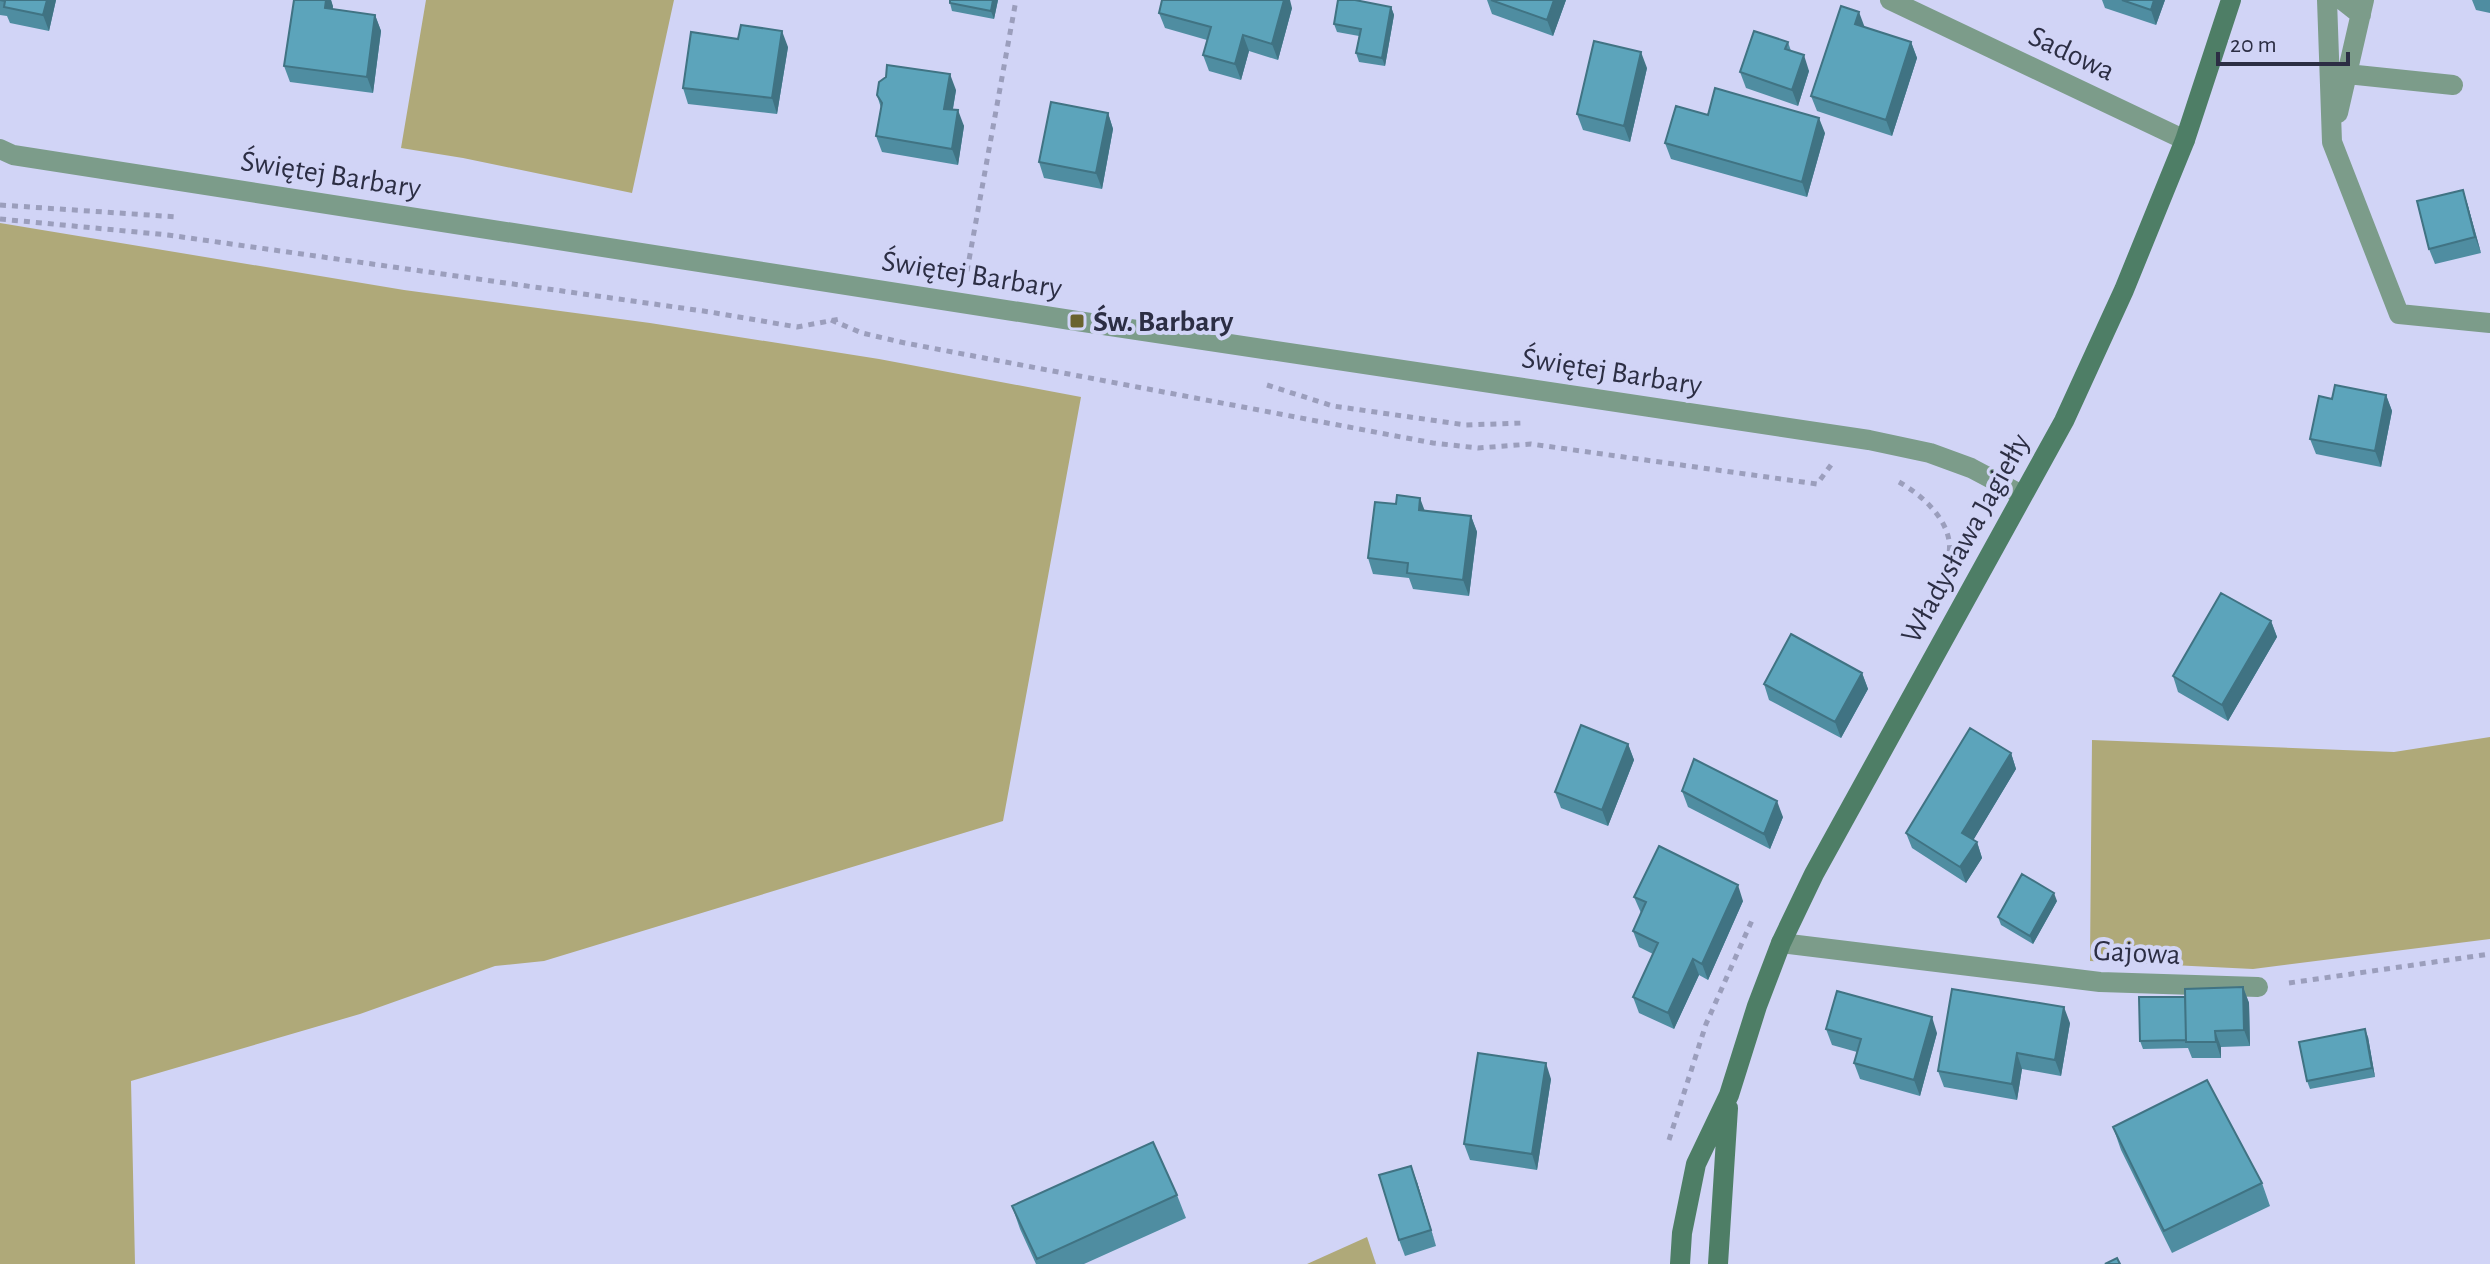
<svg xmlns="http://www.w3.org/2000/svg" width="2490" height="1264" viewBox="0 0 2490 1264" font-family="'Alegreya Sans',sans-serif">
  <rect width="100%" height="100%" fill="#d1d4f6"/>
  <path fill="#afa979" d="M 426,0 L 674,0 L 632,193 L 463,158 L 401,148 Z
    M 0,223 L 404,290 L 650,323 L 879,359 L 1081,397 L 1003,821 L 544,961 L 495,966 L 360,1014 L 131,1081 L 135,1264 L 0,1264 Z
    M 2490,737 L 2490,939 L 2253,969 L 2090,961 L 2092,740 L 2394,752 Z
    M 1367,1237 L 1376,1264 L 1307,1264 Z"/>
  <g fill="none" stroke-linecap="round" stroke-linejoin="round">
    <path stroke="#9b9ebc" stroke-width="5" stroke-dasharray="6 6" stroke-linecap="butt" d="M 0,205 L 178,217
      M 0,219 L 168,235 L 710,312 L 797,327 L 840,319
      M 967,271 L 1016,0
      M 831,320 L 862,333 L 905,343 L 1433,443 L 1478,448 L 1531,444 L 1817,484 L 1831,465
      M 1267,385 L 1333,406 L 1466,425 L 1524,423
      M 1899,482 C 1924,496 1957,526 1948,558
      M 2289,983 L 2490,954
      M 1669,1140 L 1706,1024 L 1753,918"/>
    <path stroke="#7c9c8a" stroke-width="20" d="M 2327,0 L 2332,142 L 2399,314 L 2490,323
      M 2342,0 L 2361,15
      M 2347,74 L 2453,85
      M 2338,113 L 2364,0
      M 1781,943 L 2100,982 L 2258,987"/>
    <path stroke="#7c9c8a" stroke-width="20" d="M 1890,0 L 2185,140
      M 0,149 L 13,155 L 1077,321 L 1869,440 L 1930,453 L 1971,468 L 2022,495"/>
    <path stroke="#4e7e66" stroke-width="20" d="M 1680,1264 L 1682,1233 L 1696,1164 L 1729,1095 L 1757,1006 L 1781,943 L 1814,874 L 2064,421 L 2124,290 L 2185,140 L 2231,0
      M 1718,1264 L 1728,1108"/>
  </g>
  <path fill="#4f8da1" d="M 0,0 L 56,0 L 49,31 L 10,23 L 7,16 L 0,15 Z
    M 294,0 L 331,0 L 333,9 L 375,15 L 381,31 L 373,93 L 290,82 L 284,66 Z
    M 998,0 L 994,19 L 952,11 L 950,3 Z
    M 1487,0 L 1566,0 L 1553,36 L 1492,14 Z
    M 2102,0 L 2165,0 L 2156,25 L 2105,8 Z
    M 2472,0 L 2490,0 L 2490,13 L 2476,10 Z
    M 1391,7 L 1394,15 L 1385,66 L 1359,62 L 1356,53 L 1359,36 L 1337,32 L 1334,24 Z
    M 1292,8 L 1278,60 L 1249,51 L 1241,80 L 1209,71 L 1203,55 L 1207,40 L 1165,28 L 1159,13 Z
    M 1864,27 L 1911,42 L 1917,58 L 1892,136 L 1817,111 L 1811,96 Z
    M 1788,42 L 1791,51 L 1809,71 L 1798,106 L 1746,88 L 1740,72 Z
    M 788,47 L 777,114 L 688,104 L 683,88 Z
    M 1647,68 L 1630,142 L 1583,130 L 1577,114 Z
    M 956,90 L 953,109 L 964,126 L 958,165 L 882,152 L 876,136 L 881,108 L 877,95 Z
    M 1108,113 L 1113,129 L 1102,189 L 1044,178 L 1039,162 Z
    M 1825,133 L 1807,197 L 1671,159 L 1665,143 Z
    M 2463,190 L 2468,206 L 2481,253 L 2435,264 L 2429,249 Z
    M 2386,395 L 2392,411 L 2381,467 L 2316,454 L 2310,439 L 2332,399 Z
    M 1425,511 L 1471,516 L 1477,532 L 1469,596 L 1413,589 L 1409,578 L 1373,574 L 1368,558 Z
    M 2271,621 L 2277,637 L 2228,721 L 2178,692 L 2173,676 Z
    M 1862,673 L 1868,689 L 1841,738 L 1769,700 L 1764,684 Z
    M 1628,744 L 1634,760 L 1608,826 L 1561,808 L 1555,792 Z
    M 2011,753 L 2016,769 L 1973,840 L 1977,842 L 1982,858 L 1966,883 L 1912,848 L 1906,833 Z
    M 1682,791 L 1783,817 L 1770,849 L 1688,807 Z
    M 1634,897 L 1743,901 L 1708,980 L 1699,975 L 1674,1029 L 1639,1013 L 1633,997 L 1653,954 L 1639,947 L 1633,931 L 1641,913 Z
    M 2057,901 L 2033,944 L 2001,925 L 1998,917 Z
    M 2243,987 L 2249,1003 L 2250,1046 L 2221,1047 L 2221,1058 L 2192,1058 L 2188,1048 L 2143,1049 L 2140,1041 L 2185,997 Z
    M 2070,1023 L 2061,1076 L 2022,1069 L 2017,1100 L 1944,1087 L 1938,1071 Z
    M 1826,1029 L 1937,1033 L 1920,1096 L 1860,1079 L 1854,1063 L 1857,1052 L 1832,1045 Z
    M 2368,1037 L 2375,1077 L 2310,1089 L 2307,1081 Z
    M 1551,1079 L 1537,1170 L 1470,1160 L 1464,1144 Z
    M 2113,1127 L 2262,1183 L 2270,1206 L 2172,1253 L 2121,1150 Z
    M 1417,1182 L 1436,1246 L 1405,1256 L 1399,1240 Z
    M 1177,1195 L 1186,1218 L 1084,1264 L 1036,1264 L 1020,1229 L 1012,1206 Z"/>
  <path fill="#407383" d="M 47,0 L 56,0 L 49,31 L 43,15 Z
    M 326,0 L 331,0 L 333,6 L 331,24 L 325,8 Z
    M 993,0 L 998,0 L 994,19 L 991,11 Z
    M 1284,0 L 1290,0 L 1292,8 L 1278,60 L 1272,44 Z
    M 1554,0 L 1566,0 L 1553,36 L 1547,20 Z
    M 2154,0 L 2165,0 L 2156,25 L 2151,10 Z
    M 1391,7 L 1394,15 L 1385,66 L 1382,58 Z
    M 1859,12 L 1865,28 L 1855,24 Z
    M 375,15 L 381,31 L 373,93 L 367,77 Z
    M 782,31 L 788,47 L 777,114 L 772,98 Z
    M 1243,35 L 1249,51 L 1241,80 L 1235,64 Z
    M 1911,42 L 1917,58 L 1892,136 L 1886,120 Z
    M 1641,52 L 1647,68 L 1630,142 L 1624,126 Z
    M 1804,55 L 1809,71 L 1798,106 L 1792,90 Z
    M 950,74 L 956,90 L 950,125 L 944,109 Z
    M 958,110 L 964,126 L 958,165 L 952,149 Z
    M 1108,113 L 1113,129 L 1102,189 L 1096,173 Z
    M 1819,118 L 1825,133 L 1807,197 L 1802,182 Z
    M 2463,190 L 2468,206 L 2481,253 L 2475,237 Z
    M 2386,395 L 2392,411 L 2381,467 L 2375,451 Z
    M 1420,498 L 1426,514 L 1419,510 Z
    M 1471,516 L 1477,532 L 1469,596 L 1463,580 Z
    M 2271,621 L 2277,637 L 2228,721 L 2222,705 Z
    M 1862,673 L 1868,689 L 1841,738 L 1835,722 Z
    M 1628,744 L 1634,760 L 1608,826 L 1602,810 Z
    M 2011,753 L 2016,769 L 1968,849 L 1962,833 Z
    M 1777,801 L 1783,817 L 1770,849 L 1764,834 Z
    M 1977,842 L 1982,858 L 1966,883 L 1960,867 Z
    M 1738,885 L 1743,901 L 1708,980 L 1702,964 Z
    M 2054,893 L 2057,901 L 2033,944 L 2030,936 Z
    M 1693,959 L 1699,975 L 1674,1029 L 1668,1013 Z
    M 2243,987 L 2249,1003 L 2250,1046 L 2244,1030 Z
    M 2064,1007 L 2070,1023 L 2061,1076 L 2055,1060 Z
    M 1932,1017 L 1937,1033 L 1920,1096 L 1914,1080 Z
    M 2365,1029 L 2368,1037 L 2375,1077 L 2372,1068 Z
    M 2215,1031 L 2221,1047 L 2221,1058 L 2216,1042 Z
    M 2017,1053 L 2022,1069 L 2017,1100 L 2012,1084 Z
    M 1546,1063 L 1551,1079 L 1537,1170 L 1532,1154 Z
    M 1411,1166 L 1417,1182 L 1436,1246 Z"/>
  <path fill="#5ca4bb" stroke="#407383" stroke-width="2" d="M 0,0 L 47,0 L 43,15 L 4,7 L 5,1 Z
    M 294,0 L 326,0 L 325,8 L 375,15 L 367,77 L 284,66 Z
    M 950,0 L 993,0 L 991,11 L 950,3 Z
    M 1162,0 L 1284,0 L 1272,44 L 1243,35 L 1235,64 L 1203,55 L 1211,27 L 1159,13 Z
    M 1338,0 L 1355,0 L 1391,7 L 1382,58 L 1356,53 L 1361,29 L 1334,24 Z
    M 1491,0 L 1554,0 L 1547,20 Z
    M 2122,0 L 2154,0 L 2151,10 Z
    M 1841,6 L 1859,12 L 1855,24 L 1911,42 L 1886,120 L 1811,96 Z
    M 741,25 L 782,31 L 772,98 L 683,88 L 691,32 L 738,39 Z
    M 1754,31 L 1788,42 L 1785,49 L 1804,55 L 1792,90 L 1740,72 Z
    M 1594,41 L 1641,52 L 1624,126 L 1577,114 Z
    M 887,65 L 950,74 L 944,109 L 958,110 L 952,149 L 876,136 L 882,103 L 877,95 L 879,82 L 886,77 Z
    M 1715,88 L 1819,118 L 1802,182 L 1665,143 L 1676,106 L 1708,115 Z
    M 1051,102 L 1108,113 L 1096,173 L 1039,162 Z
    M 2463,190 L 2475,237 L 2429,249 L 2417,201 Z
    M 2335,385 L 2386,395 L 2375,451 L 2310,439 L 2319,396 L 2332,399 Z
    M 1397,495 L 1420,498 L 1419,510 L 1471,516 L 1463,580 L 1407,573 L 1408,563 L 1368,558 L 1375,502 L 1396,504 Z
    M 2221,593 L 2271,621 L 2222,705 L 2173,676 Z
    M 1791,634 L 1862,673 L 1835,722 L 1764,684 Z
    M 1581,725 L 1628,744 L 1602,810 L 1555,792 Z
    M 1970,728 L 2011,753 L 1962,833 L 1977,842 L 1960,867 L 1906,833 Z
    M 1694,759 L 1777,801 L 1764,834 L 1682,791 Z
    M 1659,846 L 1738,885 L 1702,964 L 1693,959 L 1668,1013 L 1633,997 L 1658,943 L 1633,931 L 1646,902 L 1634,897 Z
    M 2022,874 L 2054,893 L 2030,936 L 1998,917 Z
    M 2243,987 L 2244,1030 L 2215,1031 L 2216,1042 L 2186,1042 L 2185,989 Z
    M 1952,989 L 2064,1007 L 2055,1060 L 2017,1053 L 2012,1084 L 1938,1071 Z
    M 1837,991 L 1932,1017 L 1914,1080 L 1854,1063 L 1861,1039 L 1826,1029 Z
    M 2139,997 L 2185,997 L 2186,1040 L 2140,1041 Z
    M 2365,1029 L 2372,1068 L 2307,1081 L 2299,1042 Z
    M 1478,1053 L 1546,1063 L 1532,1154 L 1464,1144 Z
    M 2207,1080 L 2262,1183 L 2164,1231 L 2113,1127 Z
    M 1153,1142 L 1177,1195 L 1037,1259 L 1012,1206 Z
    M 1411,1166 L 1431,1230 L 1399,1240 L 1379,1175 Z
    M 2117,1258 L 2120,1264 L 2105,1264 Z"/>
  <rect fill="#6a632f" stroke="#d1d4f6" stroke-width="3" x="1069" y="313" width="16" height="16" rx="4"/>
  <g text-anchor="middle" stroke-width="8" stroke-linejoin="round" paint-order="stroke">
    <g font-size="30" fill="#2c2e44" stroke="#d1d4f6">
      <text transform="translate(2072 53) rotate(25)" y="10">Sadowa</text>
      <text transform="translate(331 174) rotate(9)" y="10">Świętej Barbary</text>
      <text transform="translate(972 274) rotate(9)" y="10">Świętej Barbary</text>
      <text transform="translate(1612 371) rotate(9)" y="10">Świętej Barbary</text>
      <text transform="translate(1965 538) rotate(-61)" y="10">Władysława Jagiełły</text>
      <text transform="translate(2137 952) rotate(3)" y="10">Gajowa</text>
    </g>
    <g font-size="30" font-weight="bold" fill="#2c2e44" stroke="#d1d4f6" text-anchor="start">
      <text x="1093" y="331">Św. Barbary</text>
    </g>
  </g>
  <path d="M2218 52v12h130v-12" fill="none" stroke="#2c2e44" stroke-width="4"/>
  <text x="2230" y="52" font-size="24" fill="#2c2e44" stroke="#d1d4f6" stroke-width="6" paint-order="stroke">20 m</text>
</svg>
